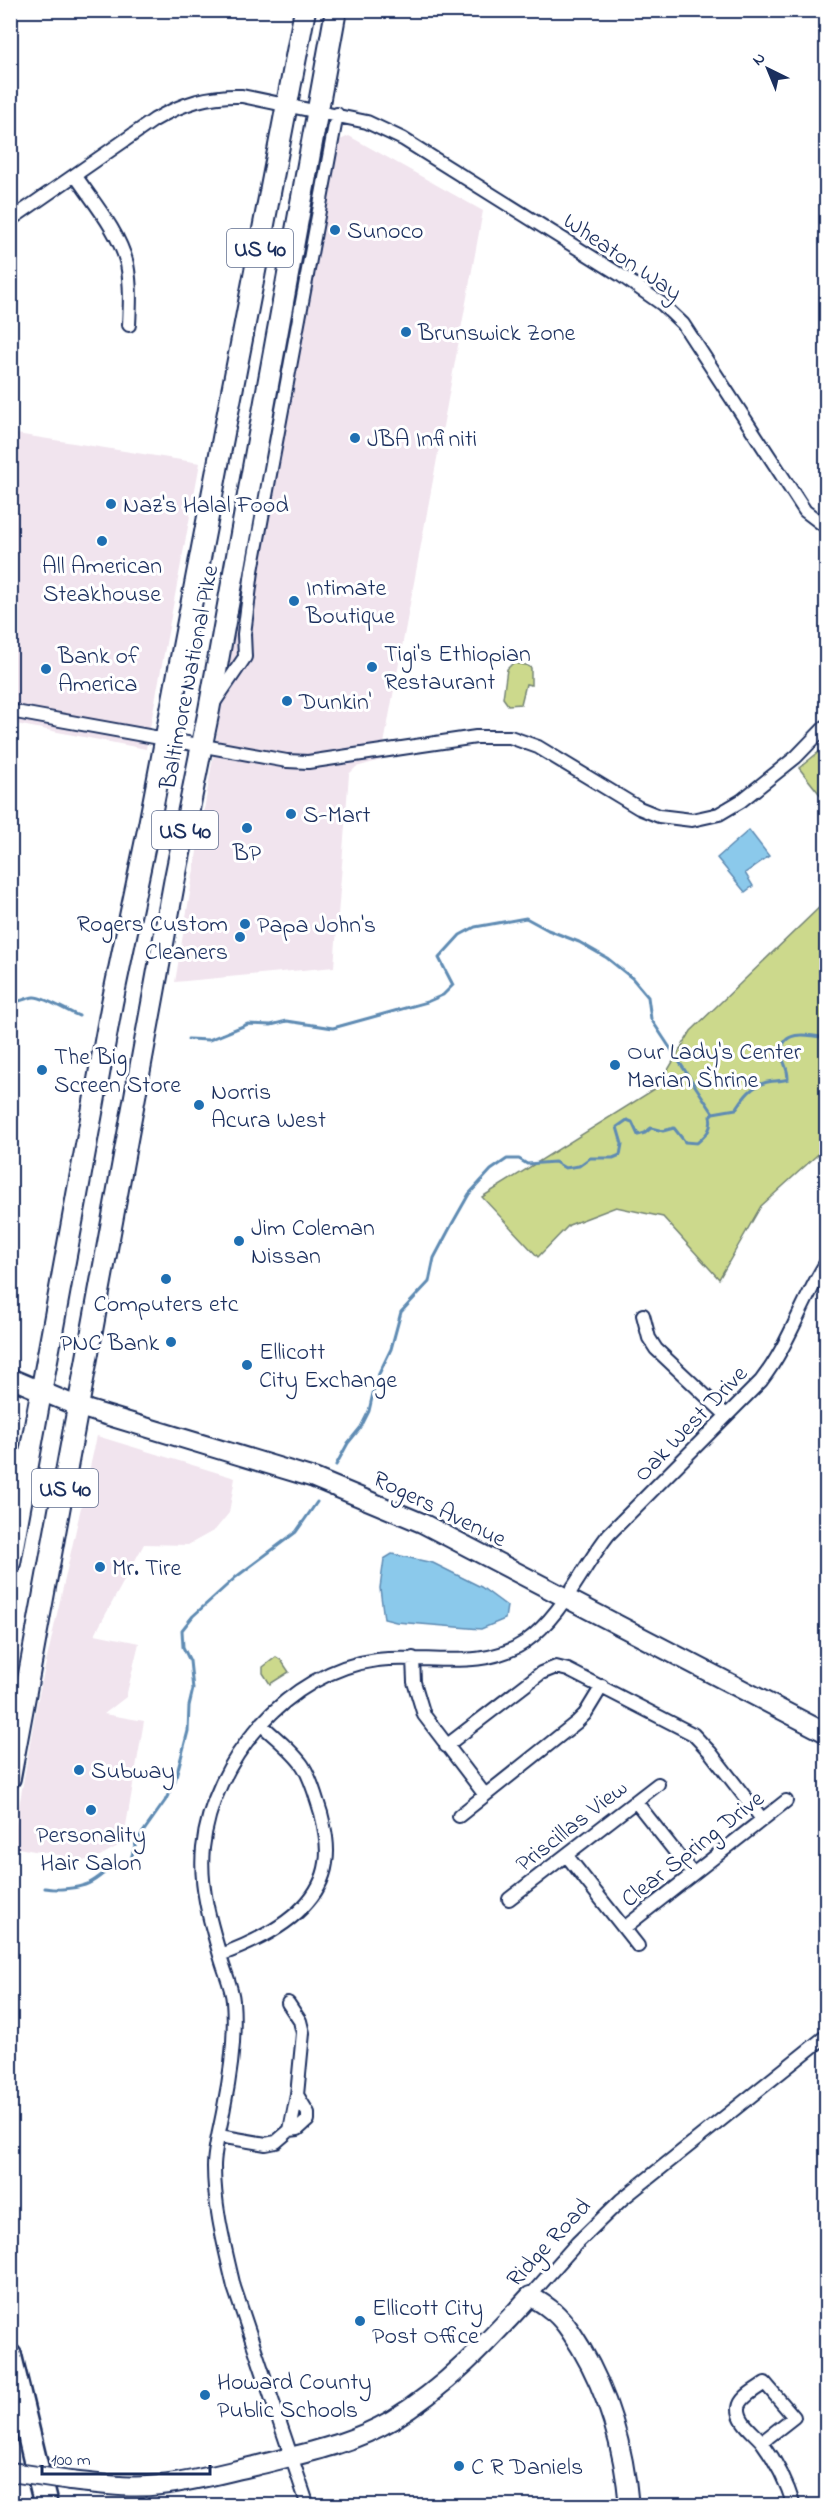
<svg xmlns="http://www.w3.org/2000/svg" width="837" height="2516" viewBox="0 0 837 2516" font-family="'Indie Flower',sans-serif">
  <rect width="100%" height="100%" fill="#fff"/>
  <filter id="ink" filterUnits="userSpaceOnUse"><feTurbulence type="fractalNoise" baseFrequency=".0167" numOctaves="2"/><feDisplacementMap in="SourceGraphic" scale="12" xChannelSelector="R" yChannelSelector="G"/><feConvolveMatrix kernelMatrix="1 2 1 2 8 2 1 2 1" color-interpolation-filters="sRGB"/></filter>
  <g filter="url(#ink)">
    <path fill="#f1e4ee" d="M 349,136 L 483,211 L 381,760 L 356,767 L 349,774 L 334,967 L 175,982 L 228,668 L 327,146 Z
      M 10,433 L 200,463 L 146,749 L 11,723 Z
      M 97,1436 L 235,1478 L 229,1513 L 215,1530 L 188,1545 L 144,1544 L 95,1634 L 139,1643 L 126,1697 L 104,1714 L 144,1721 L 123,1843 L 91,1861 L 12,1847 L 37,1703 Z"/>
    <path fill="#ccd98c" stroke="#748475" stroke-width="1.5" d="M 513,663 L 526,665 L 531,668 L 531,685 L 526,684 L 521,704 L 508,705 L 503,698 L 507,669 Z
      M 825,747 L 826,748 L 826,802 L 799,768 Z
      M 826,901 L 826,1147 L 761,1206 L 719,1279 L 663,1217 L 616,1207 L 569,1225 L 538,1257 L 482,1197 L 658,1087 L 691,1031 Z
      M 276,1657 L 281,1660 L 289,1672 L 270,1684 L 263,1673 L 263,1667 Z"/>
    <path fill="#8bc9eb" stroke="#5e8bb3" stroke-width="1.5" d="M 749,830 L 769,856 L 745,873 L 753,886 L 745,892 L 717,858 Z
      M 392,1554 L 433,1563 L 481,1587 L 507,1606 L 505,1619 L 481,1629 L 396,1622 L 384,1619 L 380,1588 L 384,1559 Z"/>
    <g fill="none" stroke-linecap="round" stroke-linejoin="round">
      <path stroke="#5e8bb3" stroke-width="3" d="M 10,1003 C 19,1002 26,998 34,997 C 42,996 69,1012 79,1016
        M 188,1039 L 209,1040 L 248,1024 L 271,1025 L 287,1021 L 333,1028 L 427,1002 L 443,995 L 453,985 L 439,958 L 460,935 L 475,927 L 526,918 L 548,930 L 579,942 L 607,958 L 632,978 L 648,997 L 651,1019 L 713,1113 L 736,1109 C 743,1099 750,1087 764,1083 C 772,1080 779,1082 788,1079 C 788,1068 784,1065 782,1056 C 779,1028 810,1035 826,1038
        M 336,1465 L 348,1443 L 361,1427 L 369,1411 L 376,1380 L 391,1349 L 401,1312 L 429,1282 L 434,1258 L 452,1224 L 469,1194 L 491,1170 L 507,1159 L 519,1159 L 527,1164 L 555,1162 L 565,1168 L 579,1166 L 590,1158 L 613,1158 L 620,1155 L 622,1144 L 617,1127 L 627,1120 L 632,1122 L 638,1135 L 645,1133 L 651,1128 L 663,1131 L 674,1128 L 685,1142 L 697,1143 C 706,1135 713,1129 710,1116 L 713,1113
        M 45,1888 C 57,1890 73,1889 85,1885 C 102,1879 103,1867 125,1868 L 131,1859 L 136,1842 L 165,1801 L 175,1781 L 188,1731 L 189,1706 L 193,1689 L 190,1661 L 183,1647 L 182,1630 L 193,1616 L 236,1577 L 296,1532 L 317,1502"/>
      <g stroke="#1b2f5e" stroke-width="16">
        <path id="street" d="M 75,175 C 94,203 119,232 127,264 C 131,285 130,305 129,325
          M 10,220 L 154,120 C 183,103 209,95 242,96 L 367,122 L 403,139 L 622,276 L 662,304 L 683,324 L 805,511 L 826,527
          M 213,704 L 245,657 L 244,634 L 252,571 L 337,114
          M 10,711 L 287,761 L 308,762 L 476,737 L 510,737 L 538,747 L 639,808 L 659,816 L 692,820 L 719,814 L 741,801 L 796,757 L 826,726
          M 643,1315 L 649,1338 L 656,1349 L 726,1415
          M 413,1658 L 414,1682 L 424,1715 L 485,1795
          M 446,1746 L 541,1673 L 556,1667 L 568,1670 L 693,1734 L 710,1752 L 762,1819
          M 636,1802 L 692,1873
          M 459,1816 L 577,1722 L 585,1714 L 602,1686
          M 567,1856 L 638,1946
          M 509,1899 L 658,1784
          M 624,1928 L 786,1801
          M 220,1955 C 261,1940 319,1912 326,1863 C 329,1847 325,1829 321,1813 C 316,1798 312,1780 303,1766 C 292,1750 275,1738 261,1724
          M 290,2130 L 298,2129 L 308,2120 L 308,2113 L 297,2095
          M 219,2136 L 266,2144 L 276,2142 L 290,2130 L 297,2095 L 303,2033 L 300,2021 L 288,2003
          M 530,2296 L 577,2243 L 621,2200 L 826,2036
          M 762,2442 L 794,2417 L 765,2383 C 757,2389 740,2397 739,2408 C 738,2422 755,2433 762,2442 C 776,2461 787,2483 794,2506
          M 308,2506 L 234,2287 C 225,2248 214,2207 214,2167 C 214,2148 221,2126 224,2107 C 231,2072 236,2037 233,2001 C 232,1988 226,1975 222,1962 C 211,1925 199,1887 203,1848 C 212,1761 288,1671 377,1660 C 426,1654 481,1672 525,1642 C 563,1615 581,1569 609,1534 L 761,1381 C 789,1345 802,1301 826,1263"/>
      </g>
      <g stroke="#1b2f5e" stroke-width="22">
        <path id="secondary" d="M 10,1378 L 79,1407 L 314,1478 L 422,1523 L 826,1733
          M 70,2481 C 100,2484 130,2489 160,2485 C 192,2482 223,2473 254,2466 C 300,2454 350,2445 392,2420 C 445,2388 488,2342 530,2296 C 537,2300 544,2304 550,2309 C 563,2318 573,2335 581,2348 C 610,2397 624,2449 629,2506"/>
      </g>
      <g stroke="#1b2f5e" stroke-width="24">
        <path id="primary" d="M 10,1563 L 112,1003 L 148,830 L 305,10
          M 10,1778 L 175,878 L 209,710 L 336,10"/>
      </g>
      <g stroke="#1b2f5e" stroke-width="27">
        <path id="highway" d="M 10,2356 L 46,2506"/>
      </g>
      <use href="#street" stroke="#fff" stroke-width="12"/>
      <use href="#secondary" stroke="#fff" stroke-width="18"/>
      <use href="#primary" stroke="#fff" stroke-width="20"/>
      <use href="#highway" stroke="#fff" stroke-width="22"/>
      <g stroke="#1b2f5e" stroke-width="22" stroke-linecap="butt">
        <path id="secondary-bridge" d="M 11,2472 L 70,2481"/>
      </g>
      <use href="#secondary-bridge" stroke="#fff" stroke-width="18"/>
    </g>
  </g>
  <g fill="#1f6fb2" stroke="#fff" stroke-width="2">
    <circle cx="335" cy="230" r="6"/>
    <circle cx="406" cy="332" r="6"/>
    <circle cx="355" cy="438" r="6"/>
    <circle cx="111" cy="504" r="6"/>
    <circle cx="102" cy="541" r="6"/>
    <circle cx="294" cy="601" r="6"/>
    <circle cx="372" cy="667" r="6"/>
    <circle cx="46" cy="669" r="6"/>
    <circle cx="287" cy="701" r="6"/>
    <circle cx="291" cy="814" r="6"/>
    <circle cx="247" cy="828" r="6"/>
    <circle cx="245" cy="924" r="6"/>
    <circle cx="240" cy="937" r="6"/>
    <circle cx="615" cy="1065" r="6"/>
    <circle cx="42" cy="1070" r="6"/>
    <circle cx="199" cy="1105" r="6"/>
    <circle cx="239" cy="1241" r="6"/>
    <circle cx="166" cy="1279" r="6"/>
    <circle cx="171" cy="1342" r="6"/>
    <circle cx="247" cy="1365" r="6"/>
    <circle cx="100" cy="1567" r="6"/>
    <circle cx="79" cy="1770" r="6"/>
    <circle cx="91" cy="1810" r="6"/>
    <circle cx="360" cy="2321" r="6"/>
    <circle cx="205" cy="2395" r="6"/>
    <circle cx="459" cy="2466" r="6"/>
  </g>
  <g text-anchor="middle" stroke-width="6" stroke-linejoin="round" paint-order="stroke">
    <g fill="#fff" stroke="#5f6d8e" stroke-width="1.5">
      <rect x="227" y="229" width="66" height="38" rx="4.5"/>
      <rect x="152" y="811" width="66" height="38" rx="4.5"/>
      <rect x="32" y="1469" width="66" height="38" rx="4.5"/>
    </g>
    <g font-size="22" font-weight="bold" fill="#1b2f5e">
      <text x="260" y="256">US 40</text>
      <text x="185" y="838">US 40</text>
      <text x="65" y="1496">US 40</text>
    </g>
    <g font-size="24" fill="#1b2f5e" stroke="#fff" text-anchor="start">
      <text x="347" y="238">Sunoco</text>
      <text x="418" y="340">Brunswick Zone</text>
      <text x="367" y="446">JBA Infiniti</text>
      <text x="123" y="512">Naz's Halal Food</text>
      <text x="102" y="573" text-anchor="middle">All American<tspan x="102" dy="28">Steakhouse</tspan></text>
      <text x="306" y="595">Intimate<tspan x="306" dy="28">Boutique</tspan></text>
      <text x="384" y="661">Tigi's Ethiopian<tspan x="384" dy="28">Restaurant</tspan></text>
      <text x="58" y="663">Bank of<tspan x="58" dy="28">America</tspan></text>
      <text x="299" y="709">Dunkin'</text>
      <text x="303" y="822">S-Mart</text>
      <text x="247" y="860" text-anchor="middle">BP</text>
      <text x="228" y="931" text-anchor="end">Rogers Custom<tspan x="228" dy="28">Cleaners</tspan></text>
      <text x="257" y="932">Papa John's</text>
      <text x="627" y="1059">Our Lady's Center<tspan x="627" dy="28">Marian Shrine</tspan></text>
      <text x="54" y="1064">The Big<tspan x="54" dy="28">Screen Store</tspan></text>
      <text x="211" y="1099">Norris<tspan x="211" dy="28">Acura West</tspan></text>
      <text x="251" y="1235">Jim Coleman<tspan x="251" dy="28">Nissan</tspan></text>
      <text x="166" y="1311" text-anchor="middle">Computers etc</text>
      <text x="159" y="1350" text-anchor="end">PNC Bank</text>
      <text x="259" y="1359">Ellicott<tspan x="259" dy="28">City Exchange</tspan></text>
      <text x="112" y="1575">Mr. Tire</text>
      <text x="91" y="1778">Subway</text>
      <text x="91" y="1842" text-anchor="middle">Personality<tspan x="91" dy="28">Hair Salon</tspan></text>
      <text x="372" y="2315">Ellicott City<tspan x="372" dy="28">Post Office</tspan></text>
      <text x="217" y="2389">Howard County<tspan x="217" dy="28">Public Schools</tspan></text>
      <text x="471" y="2474">C R Daniels</text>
    </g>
    <g font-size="24" fill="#1b2f5e" stroke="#fff">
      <text transform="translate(623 256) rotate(34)" y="8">Wheaton Way</text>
      <text transform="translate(188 677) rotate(-79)" y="8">Baltimore National Pike</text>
      <text transform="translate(690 1423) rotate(-46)" y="8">Oak West Drive</text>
      <text transform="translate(440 1508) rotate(26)" y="8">Rogers Avenue</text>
      <text transform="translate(571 1825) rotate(-38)" y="8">Priscillas View</text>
      <text transform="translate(692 1848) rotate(-38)" y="8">Clear Spring Drive</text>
      <text transform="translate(548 2242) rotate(-47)" y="8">Ridge Road</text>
    </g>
  </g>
  <rect width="837" height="2516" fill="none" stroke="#fff" stroke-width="36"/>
  <rect x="18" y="18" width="801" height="2480" fill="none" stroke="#1b2f5e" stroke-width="2" filter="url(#ink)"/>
  <g transform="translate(768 69) rotate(317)" stroke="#ffffff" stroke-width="4.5" paint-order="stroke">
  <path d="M0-4.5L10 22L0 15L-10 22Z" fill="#1b2f5e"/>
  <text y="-9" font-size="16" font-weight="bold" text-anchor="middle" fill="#1b2f5e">N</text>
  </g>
  <path d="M42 2465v9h168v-9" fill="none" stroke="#1b2f5e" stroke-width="3"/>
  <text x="51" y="2465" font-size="18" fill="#1b2f5e" stroke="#ffffff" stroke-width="4.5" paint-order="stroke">100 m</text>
</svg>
